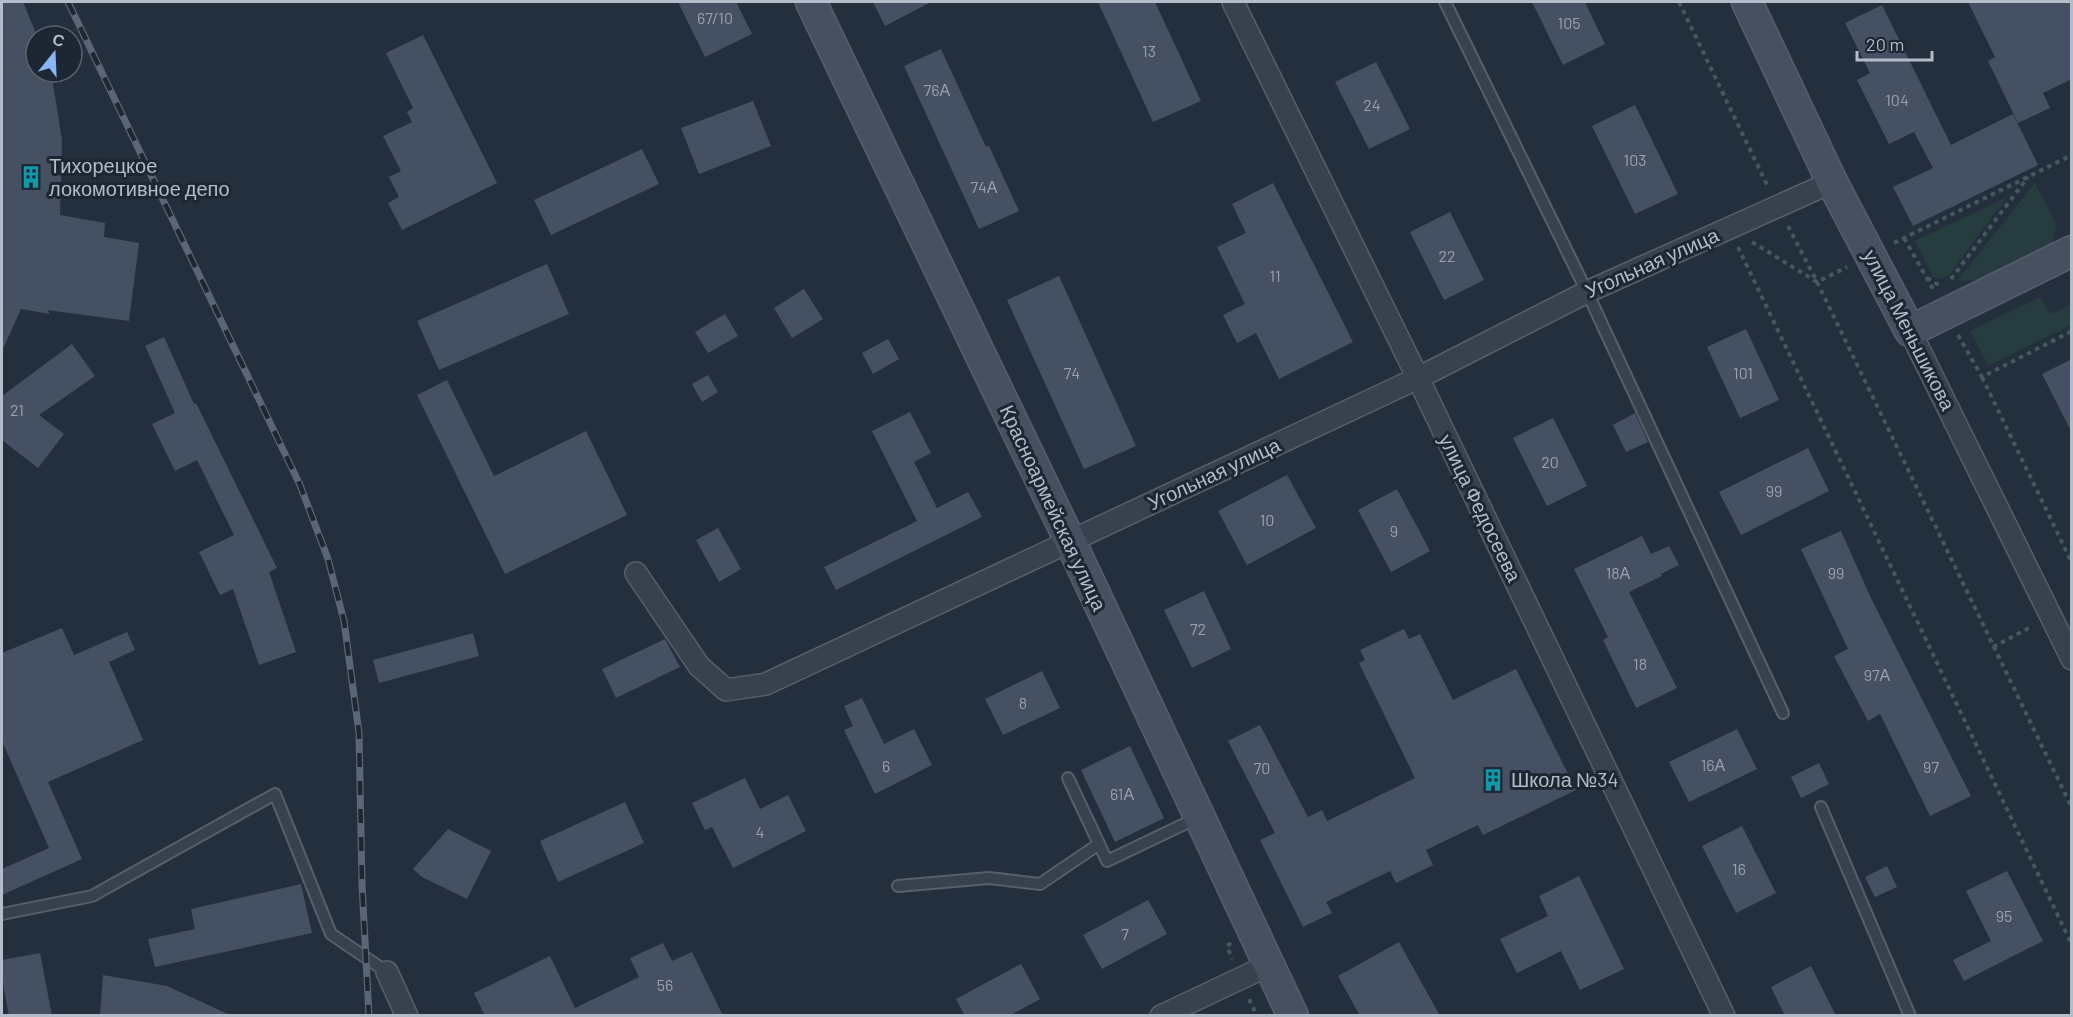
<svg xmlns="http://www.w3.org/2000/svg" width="2073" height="1017" viewBox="0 0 2073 1017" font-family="Barlow,sans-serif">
  <rect width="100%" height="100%" fill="#242f3e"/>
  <path fill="#263c3f" d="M 2035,183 L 2054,220 L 2056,229 L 2052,244 L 1977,280 L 1957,281 Z
    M 2007,197 L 1949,275 L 1941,279 L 1933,277 L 1915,241 Z
    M 2040,297 L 2050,314 L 2071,304 L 2071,325 L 1988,366 L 1970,331 Z"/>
  <path fill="#455162" d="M 2,2 L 23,2 L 37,36 L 36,72 L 50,72 L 52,78 L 62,140 L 60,215 L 105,223 L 104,237 L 139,243 L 129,321 L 47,310 L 50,314 L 21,309 L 2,351 Z
    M 678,2 L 736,2 L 752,34 L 705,57 Z
    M 873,2 L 931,2 L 885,26 Z
    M 1098,2 L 1155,2 L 1201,101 L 1153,122 Z
    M 1532,2 L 1585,2 L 1605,44 L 1563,65 Z
    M 1968,2 L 2072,2 L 2072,79 L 2043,93 L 2050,108 L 2018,123 L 1988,61 L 1995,57 Z
    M 1882,5 L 1951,145 L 2013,114 L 2038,165 L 1913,226 L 1893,187 L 1933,168 L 1914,132 L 1889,144 L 1857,80 L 1870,73 L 1845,23 Z
    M 423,35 L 497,183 L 402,230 L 388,203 L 399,197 L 389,177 L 401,171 L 383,136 L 412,122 L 407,112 L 413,108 L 386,53 Z
    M 941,49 L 986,147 L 989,146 L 1019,211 L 979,229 L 904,66 Z
    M 1376,62 L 1410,129 L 1369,149 L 1335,82 Z
    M 753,101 L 771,146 L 699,174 L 681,128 Z
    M 1635,105 L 1678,194 L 1635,214 L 1592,126 Z
    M 642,149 L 659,184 L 551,235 L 534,200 Z
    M 1273,183 L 1353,342 L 1279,379 L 1256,333 L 1237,343 L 1223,315 L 1245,304 L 1217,247 L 1246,233 L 1232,204 Z
    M 1450,212 L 1484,280 L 1444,300 L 1410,232 Z
    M 547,264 L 569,314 L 439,370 L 417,321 Z
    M 1059,276 L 1136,446 L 1084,469 L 1007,300 Z
    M 804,289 L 823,319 L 792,338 L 774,308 Z
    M 725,314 L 738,336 L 708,353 L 695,332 Z
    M 1746,329 L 1779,400 L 1740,418 L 1707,347 Z
    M 164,337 L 194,404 L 196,403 L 277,568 L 269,572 L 296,652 L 259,665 L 233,589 L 220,595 L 199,552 L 234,535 L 197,460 L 175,471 L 152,424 L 175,413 L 145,346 Z
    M 888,339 L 899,359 L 873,374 L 862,353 Z
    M 72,344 L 95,376 L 39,415 L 64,434 L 38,468 L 2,440 L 2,396 Z
    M 2072,359 L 2072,433 L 2042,374 Z
    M 708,375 L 718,392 L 702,402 L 692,384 Z
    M 447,380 L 494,476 L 586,431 L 627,515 L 505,574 L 417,395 Z
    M 910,412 L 931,453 L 914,462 L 937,508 L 968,492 L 982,517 L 836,590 L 824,567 L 917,521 L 872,431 Z
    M 1635,413 L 1648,442 L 1626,452 L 1613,425 Z
    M 1553,418 L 1587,486 L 1547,506 L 1513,438 Z
    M 1808,448 L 1829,491 L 1741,535 L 1719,492 Z
    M 1287,475 L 1316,528 L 1247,565 L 1218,511 Z
    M 1397,489 L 1430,551 L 1391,572 L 1358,510 Z
    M 718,528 L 741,569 L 719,582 L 696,540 Z
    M 1841,531 L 1871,598 L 1971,796 L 1930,816 L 1880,714 L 1868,721 L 1834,656 L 1848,649 L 1801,549 Z
    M 1642,536 L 1651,554 L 1669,546 L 1679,565 L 1661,574 L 1662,576 L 1629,592 L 1677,688 L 1636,708 L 1603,640 L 1608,637 L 1574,569 Z
    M 1204,591 L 1231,649 L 1192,668 L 1164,610 Z
    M 62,628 L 74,655 L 127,632 L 135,650 L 109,662 L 143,740 L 48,782 L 82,859 L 2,895 L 2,869 L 49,848 L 2,741 L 2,653 Z
    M 1404,629 L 1409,639 L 1420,634 L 1453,700 L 1516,669 L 1576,790 L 1483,835 L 1478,825 L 1426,850 L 1433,865 L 1396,883 L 1390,871 L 1326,902 L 1332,913 L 1303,927 L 1260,840 L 1275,833 L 1228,741 L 1260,725 L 1308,817 L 1322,810 L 1327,821 L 1415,778 L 1359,663 L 1365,660 L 1360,650 Z
    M 473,633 L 479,656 L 379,683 L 373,660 Z
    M 665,639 L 680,667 L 616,698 L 602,669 Z
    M 1042,671 L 1060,708 L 1003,735 L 985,699 Z
    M 862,698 L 884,744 L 914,729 L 932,765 L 875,794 L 844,730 L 853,726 L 844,706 Z
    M 1737,729 L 1757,769 L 1689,802 L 1669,762 Z
    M 1130,746 L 1164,818 L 1115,842 L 1081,770 Z
    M 1819,763 L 1829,784 L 1801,798 L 1791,777 Z
    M 745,778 L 760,809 L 788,795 L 806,831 L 733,868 L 712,827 L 705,830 L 692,803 Z
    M 625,802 L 644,843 L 558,882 L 540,841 Z
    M 1742,826 L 1776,893 L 1736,913 L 1702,846 Z
    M 448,829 L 491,851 L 467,899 L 422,877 L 413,869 Z
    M 1887,866 L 1897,887 L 1875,897 L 1865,877 Z
    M 2007,871 L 2043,941 L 1964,981 L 1953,960 L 1991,941 L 1966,891 Z
    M 1579,876 L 1624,969 L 1580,990 L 1561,951 L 1517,973 L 1500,939 L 1548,916 L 1539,896 Z
    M 301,884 L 312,933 L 155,967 L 148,939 L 195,929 L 191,909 Z
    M 1148,900 L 1167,934 L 1102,969 L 1083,935 Z
    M 1399,942 L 1440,1016 L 1360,1016 L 1338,976 Z
    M 663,943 L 672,961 L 692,952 L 723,1016 L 485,1016 L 474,993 L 550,956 L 575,1008 L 639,977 L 630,958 Z
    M 40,953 L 52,1016 L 9,1016 L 2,978 L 2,960 Z
    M 1021,964 L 1040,999 L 1009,1016 L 965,1016 L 956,999 Z
    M 1811,966 L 1836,1016 L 1785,1016 L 1771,987 Z
    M 103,975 L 167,986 L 232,1016 L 100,1016 Z"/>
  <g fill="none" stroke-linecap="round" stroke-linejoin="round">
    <g stroke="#565f6c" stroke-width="14">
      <path id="lane" d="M 1445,2 L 1587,292 L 1783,713
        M 1068,778 L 1107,861 L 1197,818
        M 1821,807 L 1910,1016
        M 898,886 L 989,878 L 1040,884 L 1099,844
        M 2,914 L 92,896 L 275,794 L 331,934 L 387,972"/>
    </g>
    <g stroke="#565f6c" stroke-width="24">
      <path id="street" d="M 1233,2 L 1418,378 L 1724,1016
        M 1910,331 L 2072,659
        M 636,573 L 699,666 L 726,690 L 766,684 L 1418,378 L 1587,292 L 1832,182
        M 387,972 L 407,1016
        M 1161,1016 L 1269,965"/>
    </g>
    <g stroke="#565f6c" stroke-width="33">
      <path id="secondary" d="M 811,2 L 1070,541 L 1293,1016
        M 1747,2 L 1832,182 L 1910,331 L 2072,251"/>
    </g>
    <path stroke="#44595c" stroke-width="4" stroke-dasharray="4.5 4.5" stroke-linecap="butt" d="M 1679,2 L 1768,187
      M 1788,226 L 1817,282 L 2072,808
      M 1904,238 L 1933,289
      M 1752,242 L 1817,282 L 1847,267
      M 1894,243 L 2072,155
      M 1738,247 L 2072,945
      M 1927,278 L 1937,284 L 1942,283
      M 1951,279 L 2028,177
      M 1958,335 L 1982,377 L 2072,331
      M 1982,377 L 2072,563
      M 1993,647 L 2031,627
      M 1231,943 L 1227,946 L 1232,959
      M 1249,999 L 1257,1016"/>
    <use href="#lane" stroke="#38414e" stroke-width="10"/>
    <use href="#street" stroke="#38414e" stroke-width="21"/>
    <use href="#secondary" stroke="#465061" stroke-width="30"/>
    <g stroke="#5a6575" stroke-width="7">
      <path id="rail" d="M 68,2 L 300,485 L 328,559 L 344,621 L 359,733 L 362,884 L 369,1016"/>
    </g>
    <use href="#rail" stroke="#1d2633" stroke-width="4.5" stroke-dasharray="14" stroke-linecap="butt"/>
  </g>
  <defs>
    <g id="building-bare" transform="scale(1.8)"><path d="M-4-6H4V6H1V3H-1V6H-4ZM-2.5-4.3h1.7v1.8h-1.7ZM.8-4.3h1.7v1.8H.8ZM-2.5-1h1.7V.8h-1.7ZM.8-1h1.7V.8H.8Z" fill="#0f9aa8" stroke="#1d2633" stroke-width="2.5" paint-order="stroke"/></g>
  </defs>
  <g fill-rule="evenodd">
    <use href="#building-bare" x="31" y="177"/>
    <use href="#building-bare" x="1493" y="780"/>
  </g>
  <g text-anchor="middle" stroke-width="6" stroke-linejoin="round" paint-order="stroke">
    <g font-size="16" fill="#98a1af">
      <text x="715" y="24">67/10</text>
      <text x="1569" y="29">105</text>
      <text x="1149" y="57">13</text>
      <text x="937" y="96">76А</text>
      <text x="1897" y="106">104</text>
      <text x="1372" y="111">24</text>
      <text x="1635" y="166">103</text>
      <text x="984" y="193">74А</text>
      <text x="1447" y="262">22</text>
      <text x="1275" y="282">11</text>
      <text x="1072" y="379">74</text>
      <text x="1743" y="379">101</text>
      <text x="17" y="416">21</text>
      <text x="1550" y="468">20</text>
      <text x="1774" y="497">99</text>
      <text x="1267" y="526">10</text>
      <text x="1394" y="537">9</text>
      <text x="1618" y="579">18А</text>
      <text x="1836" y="579">99</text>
      <text x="1198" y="635">72</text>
      <text x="1640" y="670">18</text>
      <text x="1877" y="681">97А</text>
      <text x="1023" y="709">8</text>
      <text x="1713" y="771">16А</text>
      <text x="886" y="772">6</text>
      <text x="1931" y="773">97</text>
      <text x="1262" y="774">70</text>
      <text x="1122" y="800">61А</text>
      <text x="760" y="838">4</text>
      <text x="1739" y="875">16</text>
      <text x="2004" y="922">95</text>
      <text x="1125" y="940">7</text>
      <text x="665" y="991">56</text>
    </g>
    <g font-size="20" fill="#b4bcc9" stroke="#1d2633" text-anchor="start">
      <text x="49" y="173">Тихорецкое<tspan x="49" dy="23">локомотивное депо</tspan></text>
      <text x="1511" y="787">Школа №34</text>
    </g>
    <g font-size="20" fill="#b4bcc9" stroke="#1d2633">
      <text transform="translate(1652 263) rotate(-24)" y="7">Угольная улица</text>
      <text transform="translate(1909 330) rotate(63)" y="7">улица Меньшикова</text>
      <text transform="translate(1214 474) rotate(-25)" y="7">Угольная улица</text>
      <text transform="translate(1053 508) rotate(65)" y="7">Красноармейская улица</text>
      <text transform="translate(1480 508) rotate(64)" y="7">улица Федосеева</text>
    </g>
  </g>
  <rect width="2073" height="1017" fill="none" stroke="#b4bcc9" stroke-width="6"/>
  <g transform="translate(54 54) rotate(18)"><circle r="28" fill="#1d2633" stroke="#59626f" stroke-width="1.5"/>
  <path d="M0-4.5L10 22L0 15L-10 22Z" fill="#8ab4f8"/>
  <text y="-9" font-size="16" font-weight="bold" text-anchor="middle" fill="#b4bcc9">С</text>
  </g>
  <path d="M1857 51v9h75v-9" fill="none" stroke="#b4bcc9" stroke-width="3"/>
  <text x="1866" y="51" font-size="18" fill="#b4bcc9" stroke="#1d2633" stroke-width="4.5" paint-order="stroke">20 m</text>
</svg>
